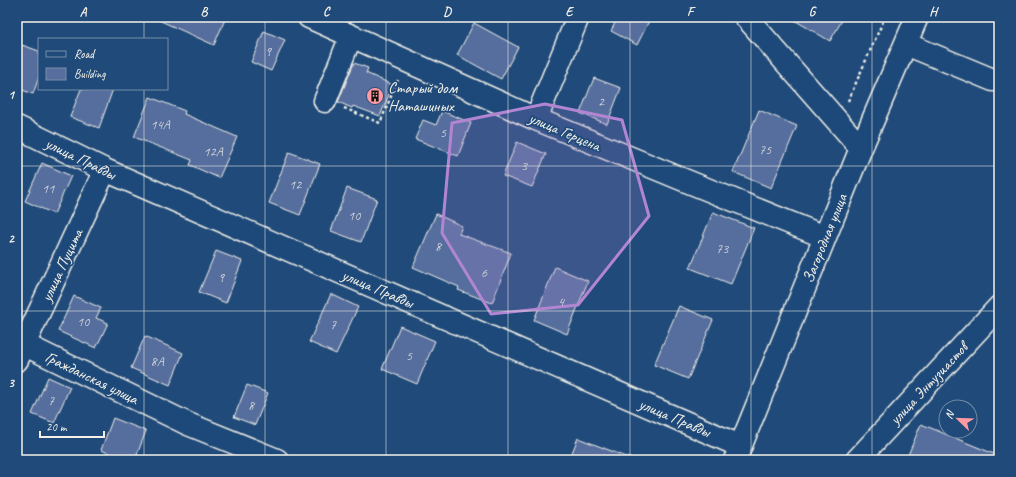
<svg xmlns="http://www.w3.org/2000/svg" width="1016" height="477" viewBox="0 0 1016 477" font-family="Caveat,sans-serif">
  <rect width="100%" height="100%" fill="#1f4a7a"/>
  <filter id="ink" filterUnits="userSpaceOnUse"><feTurbulence type="fractalNoise" baseFrequency=".025" numOctaves="2"/><feDisplacementMap in="SourceGraphic" scale="8" xChannelSelector="R" yChannelSelector="G"/><feConvolveMatrix kernelMatrix="1 2 1 2 8 2 1 2 1" color-interpolation-filters="sRGB"/></filter>
  <g filter="url(#ink)">
    <path fill="#576e9e" stroke="#f4f1e8" d="M 152,17 L 226,17 L 214,45 Z
      M 618,17 L 651,17 L 637,45 L 611,31 Z
      M 789,17 L 844,17 L 830,41 Z
      M 474,23 L 518,47 L 501,79 L 457,55 Z
      M 264,31 L 285,40 L 271,71 L 251,62 Z
      M 22,45 L 39,51 L 39,77 L 33,94 L 17,88 L 17,57 Z
      M 354,63 L 368,68 L 366,73 L 393,85 L 380,116 L 353,106 L 352,108 L 338,102 Z
      M 594,78 L 621,88 L 607,124 L 580,113 Z
      M 81,89 L 113,89 L 99,128 L 70,117 Z
      M 150,97 L 185,111 L 184,114 L 237,137 L 219,178 L 190,165 L 192,160 L 134,137 Z
      M 759,110 L 797,126 L 771,188 L 733,172 Z
      M 442,111 L 471,123 L 458,156 L 415,139 L 423,120 L 436,125 Z
      M 517,142 L 546,154 L 532,187 L 503,176 Z
      M 289,152 L 320,164 L 300,215 L 269,203 Z
      M 42,163 L 71,176 L 54,214 L 25,201 Z
      M 347,188 L 377,199 L 361,242 L 331,231 Z
      M 713,212 L 754,228 L 731,284 L 690,268 Z
      M 436,214 L 462,226 L 459,234 L 511,253 L 492,303 L 458,290 L 459,287 L 413,267 Z
      M 216,251 L 242,261 L 226,303 L 199,292 Z
      M 555,267 L 588,281 L 567,334 L 534,320 Z
      M 331,294 L 358,307 L 336,354 L 309,342 Z
      M 74,296 L 101,308 L 96,318 L 108,323 L 96,348 L 58,331 Z
      M 679,306 L 713,320 L 688,379 L 654,365 Z
      M 400,326 L 435,341 L 417,384 L 382,369 Z
      M 145,336 L 183,353 L 170,385 L 131,368 Z
      M 48,377 L 70,387 L 54,423 L 32,414 Z
      M 247,385 L 268,393 L 255,425 L 234,417 Z
      M 113,418 L 146,431 L 135,460 L 127,460 L 101,450 Z
      M 921,424 L 999,456 L 999,460 L 906,460 Z
      M 578,438 L 632,459 L 632,460 L 569,460 Z"/>
    <g fill="none" stroke-linecap="round" stroke-linejoin="round">
      <g stroke="#f4f1e8" stroke-width="25">
        <path id="minor" d="M 309,17 L 536,119 L 684,180 L 825,237
          M 746,17 L 861,148
          M 906,44 L 993,80
          M 325,101 L 351,36
          M 536,119 L 578,17
          M 17,127 L 105,170 L 740,446
          M 17,341 L 188,424 L 277,460
          M 17,360 L 105,170
          M 735,460 L 861,148 L 917,17
          M 857,460 L 999,307"/>
      </g>
      <path stroke="#f4f1e8" stroke-width="2.5" stroke-dasharray="3 3" stroke-linecap="butt" d="M 848,101 L 885,17
        M 344,108 L 380,123 L 398,80"/>
      <use href="#minor" stroke="#1f4a7a" stroke-width="22"/>
    </g>
  </g>
  <path fill="#b185d1" fill-opacity="0.2" stroke="#b185d1" stroke-width="3" stroke-linejoin="round" d="M 545,104 L 622,120 L 649,216 L 578,305 L 491,314 L 442,233 L 452,123 Z"/>
  <path fill="none" stroke="#f4f1e8" stroke-width="1" stroke-opacity="0.55" d="M 144,17 L 144,39M 265,17 L 265,460M 386,17 L 386,460M 508,17 L 508,460M 630,17 L 630,460M 751,17 L 751,460M 872,17 L 872,460M 144,89 L 144,460M 17,166 L 999,166M 17,311 L 999,311"/>
  <defs>
    <g id="building-disc" transform="scale(0.9)"><circle r="9.5" fill="#ff9aa2" stroke="#1f4a7a"/><path d="M-4-6H4V6H1V3H-1V6H-4ZM-2.5-4.3h1.7v1.8h-1.7ZM.8-4.3h1.7v1.8H.8ZM-2.5-1h1.7V.8h-1.7ZM.8-1h1.7V.8H.8Z" fill="#111"/></g>
  </defs>
  <g fill-rule="evenodd">
    <use href="#building-disc" x="375" y="96"/>
  </g>
  <g text-anchor="middle" stroke-width="3.5" stroke-linejoin="round" paint-order="stroke">
    <g font-size="14" fill="#cdd0d6">
      <text x="268" y="56">9</text>
      <text x="601" y="106">2</text>
      <text x="160" y="129">14А</text>
      <text x="443" y="137">5</text>
      <text x="765" y="154">75</text>
      <text x="213" y="156">12А</text>
      <text x="524" y="170">3</text>
      <text x="295" y="189">12</text>
      <text x="48" y="193">11</text>
      <text x="354" y="220">10</text>
      <text x="438" y="251">8</text>
      <text x="722" y="253">73</text>
      <text x="484" y="277">6</text>
      <text x="221" y="282">9</text>
      <text x="561" y="306">4</text>
      <text x="83" y="326">10</text>
      <text x="333" y="329">7</text>
      <text x="409" y="360">5</text>
      <text x="157" y="366">8А</text>
      <text x="51" y="405">7</text>
      <text x="251" y="410">8</text>
    </g>
    <g font-size="16" fill="#f4f1e8" stroke="#1f4a7a" text-anchor="start">
      <text x="388" y="93">Старый дом<tspan x="388" dy="18">Наташиных</tspan></text>
    </g>
    <g font-size="16" fill="#f4f1e8" stroke="#1f4a7a">
      <text transform="translate(565 131) rotate(23)" y="6">улица Герцена</text>
      <text transform="translate(81 158) rotate(26)" y="6">улица Правды</text>
      <text transform="translate(824 238) rotate(-68)" y="6">Загородная улица</text>
      <text transform="translate(61 265) rotate(-65)" y="6">улица Пуцита</text>
      <text transform="translate(378 288) rotate(23)" y="6">улица Правды</text>
      <text transform="translate(92 377) rotate(26)" y="6">Гражданская улица</text>
      <text transform="translate(928 383) rotate(-47)" y="6">улица Энтузиастов</text>
      <text transform="translate(675 417) rotate(23)" y="6">улица Правды</text>
    </g>
  </g>
  <rect width="1016" height="477" fill="none" stroke="#1f4a7a" stroke-width="44"/>
  <rect x="38" y="38" width="130" height="52" fill="#1f4a7a" stroke="#748da6"/>
  <rect x="46" y="51" width="20" height="6" fill="#1f4a7a" stroke="#748da6"/>
  <text x="74" y="58" font-size="12" fill="#f4f1e8">Road</text>
  <rect x="46" y="68" width="20" height="12" fill="#576e9e" stroke="#748da6"/>
  <text x="74" y="78" font-size="12" fill="#f4f1e8">Building</text>
  <g transform="translate(958 419) rotate(293)"><circle r="19" fill="#1f4a7a" stroke="#748da6"/>
  <path d="M0-3L7 15L0 10L-7 15Z" fill="#ff9aa2"/>
  <text y="-6" font-size="11" font-weight="bold" text-anchor="middle" fill="#f4f1e8">N</text>
  </g>
  <path d="M40 431v6h64v-6" fill="none" stroke="#f4f1e8" stroke-width="2"/>
  <text x="46" y="431" font-size="12" fill="#f4f1e8" stroke="#1f4a7a" stroke-width="3" paint-order="stroke">20 m</text>
  <rect x="22" y="22" width="972" height="433" fill="none" stroke="#f4f1e8" stroke-width="1.5"/>
  <g font-size="13" text-anchor="middle" font-weight="bold" fill="#f4f1e8">
    <text x="83" y="16">A</text>
    <text x="204" y="16">B</text>
    <text x="326" y="16">C</text>
    <text x="447" y="16">D</text>
    <text x="569" y="16">E</text>
    <text x="690" y="16">F</text>
    <text x="812" y="16">G</text>
    <text x="933" y="16">H</text>
    <text x="11" y="99">1</text>
    <text x="11" y="243">2</text>
    <text x="11" y="387">3</text>
  </g>
</svg>
